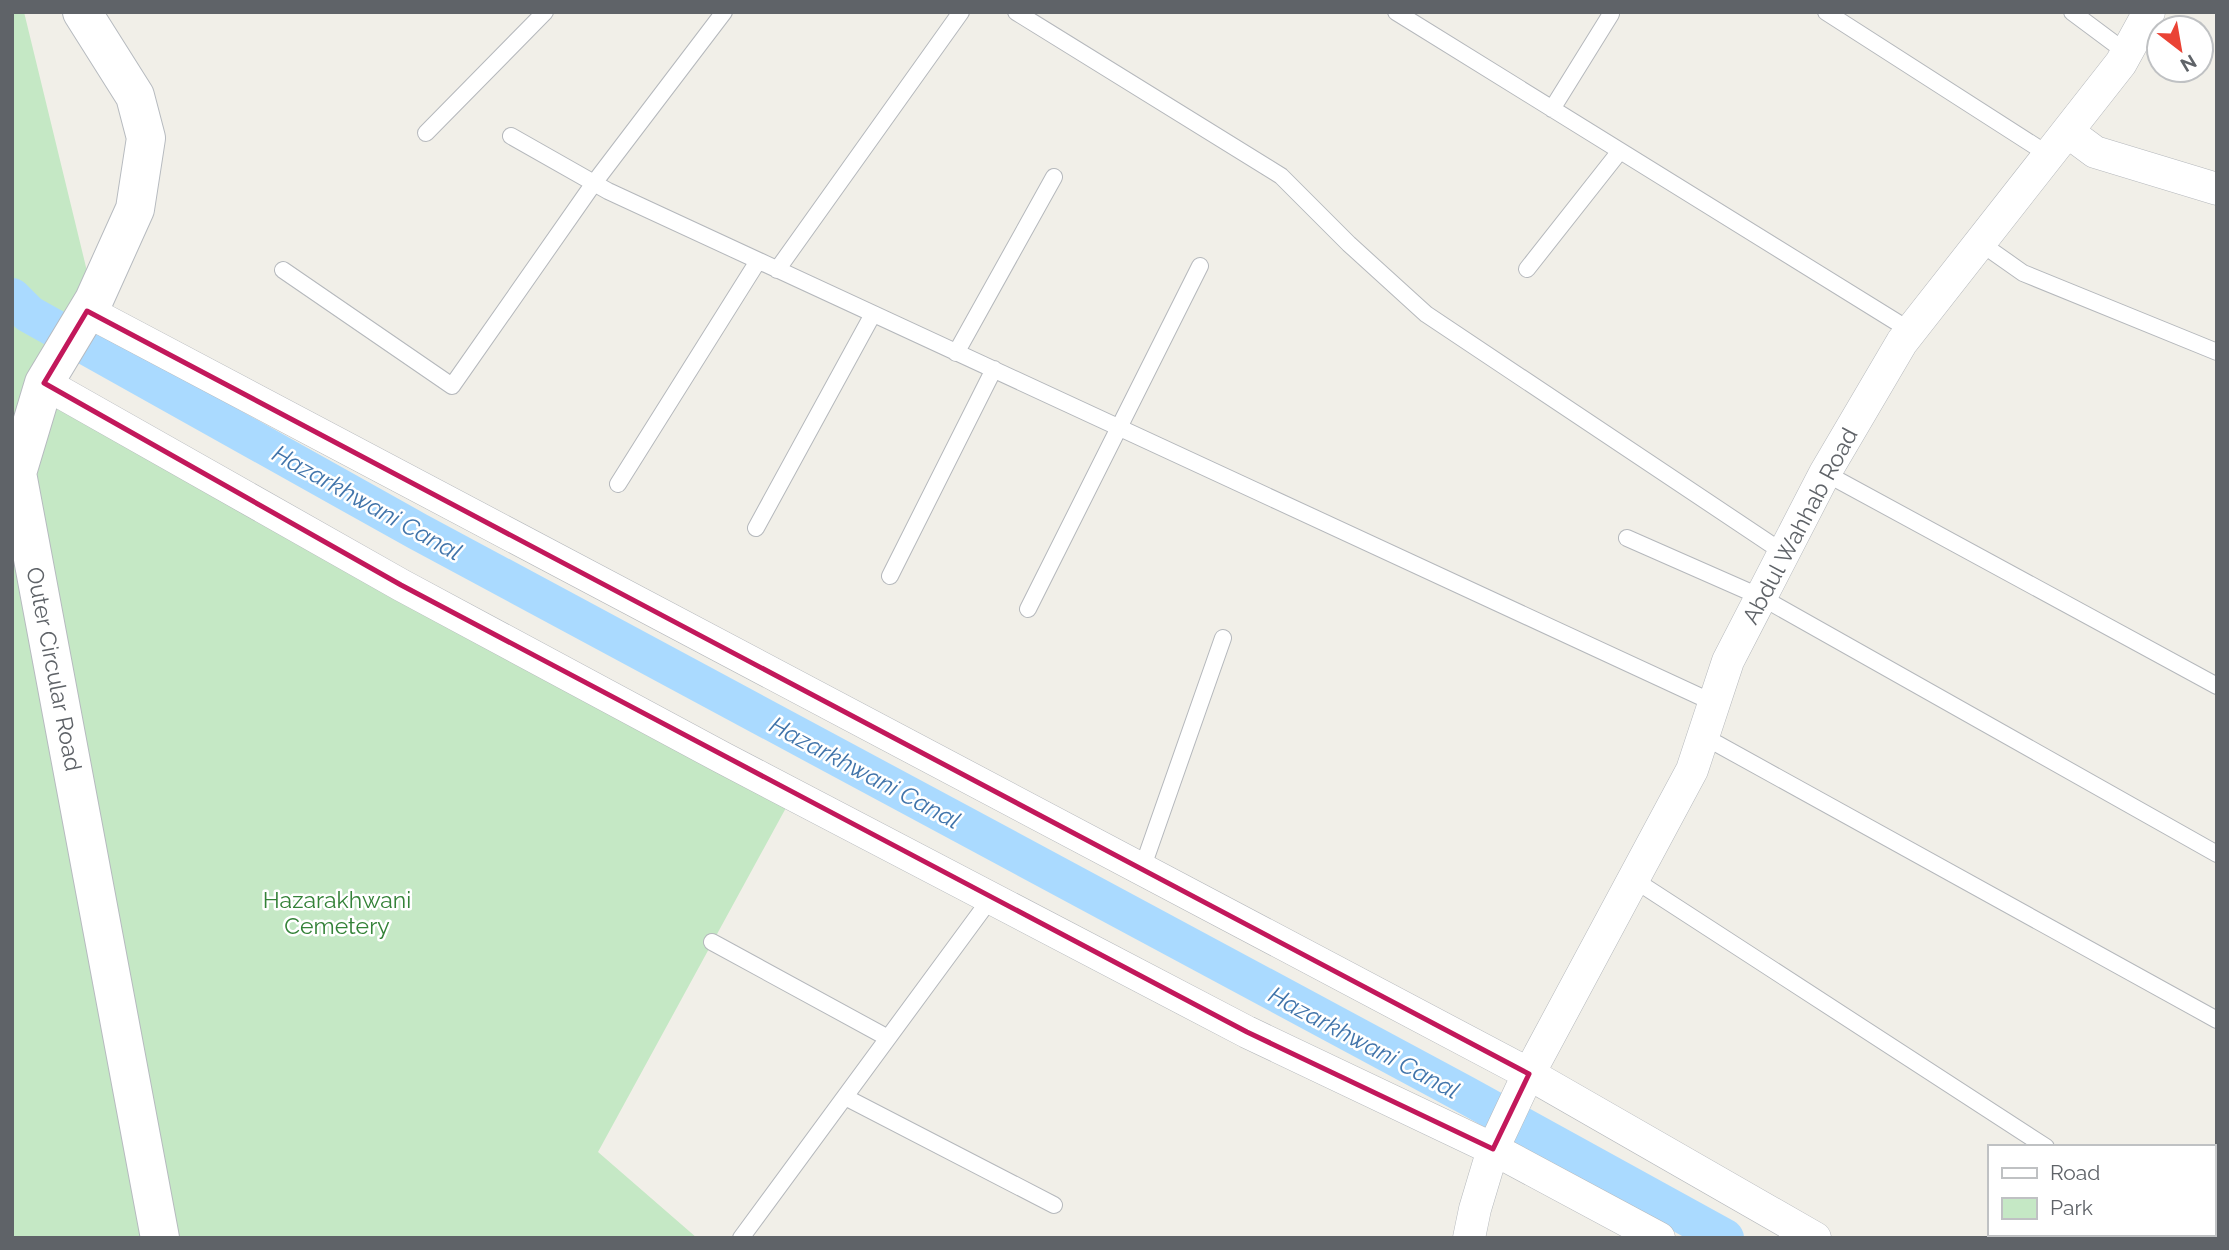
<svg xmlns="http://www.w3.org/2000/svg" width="2229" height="1250" viewBox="0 0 2229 1250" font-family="Raleway,sans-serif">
  <rect width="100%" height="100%" fill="#f1efe8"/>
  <path fill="#c5e8c5" d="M 12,12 L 24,12 L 94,300 L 44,383 L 793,795 L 598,1152 L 697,1238 L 12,1238 Z"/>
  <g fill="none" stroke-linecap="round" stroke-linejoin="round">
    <path stroke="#aadaff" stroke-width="38" d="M 12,297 L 29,314 L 417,531 L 1464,1094 L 1725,1238"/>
    <g stroke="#b5b8bc" stroke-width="18">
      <path id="lane" d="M 1016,12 L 1281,176 L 1349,244 L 1426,314 L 1784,553
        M 1396,12 L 1911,331
        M 1826,12 L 2049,155
        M 2072,12 L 2127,53
        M 1552,109 L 1611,14
        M 426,133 L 545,12
        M 511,136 L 608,191 L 1714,703
        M 1979,242 L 2023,273 L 2217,352
        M 1527,269 L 1620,151
        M 283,270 L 452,386 L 594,183 L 724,12
        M 777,270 L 961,12
        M 956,353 L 1054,177
        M 1825,473 L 2217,686
        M 618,484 L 758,261
        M 756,528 L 873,314
        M 1627,538 L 1761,597 L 2217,854
        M 890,576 L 994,369
        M 1028,609 L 1200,266
        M 1703,736 L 2217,1020
        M 1142,869 L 1223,638
        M 1633,879 L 2046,1147
        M 712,942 L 888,1038
        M 845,1097 L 1054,1205
        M 2182,1234 L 2183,1235
        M 741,1238 L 991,898"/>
    </g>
    <g stroke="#b5b8bc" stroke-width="33">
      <path id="street" d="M 2068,132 L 2095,152 L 2217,189
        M 87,311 L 1529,1074 L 1815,1238
        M 44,383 L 401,585 L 723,758 L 1247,1032 L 1493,1149 L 1659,1238
        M 1469,1238 L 1475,1209 L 1493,1149 L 1524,1083 L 1692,770 L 1728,661 L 1825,473 L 1902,342 L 2121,63 L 2149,12"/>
    </g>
    <g stroke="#b6babf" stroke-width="40">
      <path id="secondary" d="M 82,12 L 135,96 L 146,138 L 135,209 L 94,300 L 44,383 L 17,473 L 160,1238"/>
    </g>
    <use href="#lane" stroke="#fff" stroke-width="16"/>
    <use href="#street" stroke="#fff" stroke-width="32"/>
    <use href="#secondary" stroke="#fff" stroke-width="38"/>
  </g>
  <path fill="none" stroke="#c2185b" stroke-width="5" stroke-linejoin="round" d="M 87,311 L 1529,1074 L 1493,1149 L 1247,1032 L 401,585 L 44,383 Z"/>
  <g text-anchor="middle" stroke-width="5" stroke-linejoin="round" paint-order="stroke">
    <g font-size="23" fill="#5f6368" stroke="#fff">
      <text transform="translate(1800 526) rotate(-62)" y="8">Abdul Wahhab Road</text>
      <text transform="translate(54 669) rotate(79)" y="8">Outer Circular Road</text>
    </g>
    <g font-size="23" fill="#348238" stroke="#fff">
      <text x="337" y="908">Hazarakhwani<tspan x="337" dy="26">Cemetery</tspan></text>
    </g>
    <g font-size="24" font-style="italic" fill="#4174aa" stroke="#fff">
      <text transform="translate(367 503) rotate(29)" y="8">Hazarkhwani Canal</text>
      <text transform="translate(865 773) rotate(28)" y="8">Hazarkhwani Canal</text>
      <text transform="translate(1364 1043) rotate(28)" y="8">Hazarkhwani Canal</text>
    </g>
  </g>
  <rect width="2229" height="1250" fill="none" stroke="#5f6368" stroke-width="28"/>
  <rect x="1988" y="1145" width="228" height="91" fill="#ffffff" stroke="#bfc1c3" stroke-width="2"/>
  <rect x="2002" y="1168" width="35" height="10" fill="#ffffff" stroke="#bfc1c3" stroke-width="2"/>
  <text x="2050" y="1180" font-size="21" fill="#5f6368">Road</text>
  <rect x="2002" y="1198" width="35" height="21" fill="#c5e8c5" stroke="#bfc1c3" stroke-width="2"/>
  <text x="2050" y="1215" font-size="21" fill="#5f6368">Park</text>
  <g transform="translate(2180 49) rotate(149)"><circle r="33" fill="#ffffff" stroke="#bfc1c3" stroke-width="2"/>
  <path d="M0-5L12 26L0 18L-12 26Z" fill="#ea4335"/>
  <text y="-10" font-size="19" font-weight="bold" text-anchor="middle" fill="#5f6368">N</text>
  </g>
</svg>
